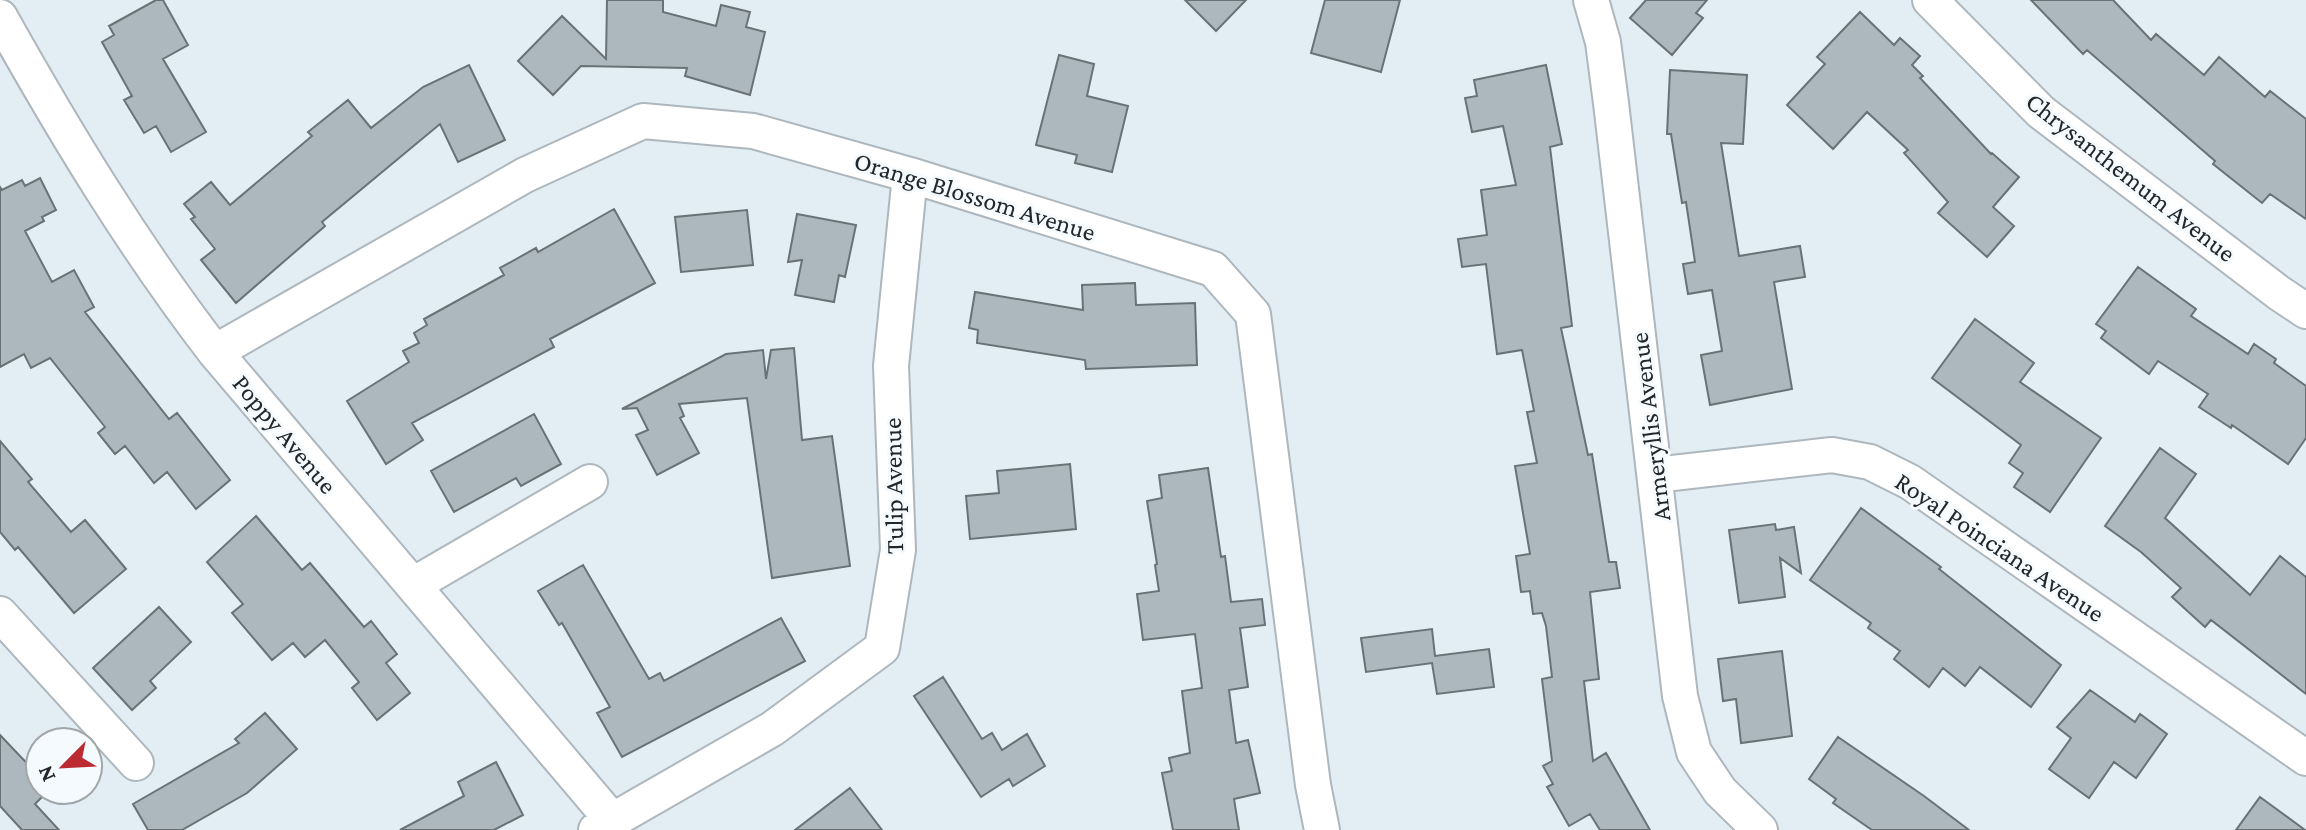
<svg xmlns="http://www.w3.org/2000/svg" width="2306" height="830" viewBox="0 0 2306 830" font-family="'Crimson Pro',serif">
  <rect width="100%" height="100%" fill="#e3eef4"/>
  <path fill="#adb7be" stroke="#687277" stroke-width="2" d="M 156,0 L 163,0 L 188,45 L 163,59 L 206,132 L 171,152 L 156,126 L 144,133 L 124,100 L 132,96 L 102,42 L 114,35 L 109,26 Z
    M 607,0 L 663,0 L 663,12 L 716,26 L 721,5 L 750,12 L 746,27 L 765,32 L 750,95 L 685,76 L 687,68 L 581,66 L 553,95 L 518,61 L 562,16 L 606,59 Z
    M 1185,0 L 1246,0 L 1216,31 Z
    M 1325,0 L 1400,0 L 1381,72 L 1311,53 Z
    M 1646,0 L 1707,0 L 1696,13 L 1703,18 L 1672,55 L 1630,18 Z
    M 2031,0 L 2113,0 L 2151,40 L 2156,34 L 2204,75 L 2219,57 L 2265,97 L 2270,91 L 2306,119 L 2306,219 L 2270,194 L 2262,203 L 2213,164 L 2215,161 L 2087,50 L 2083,54 Z
    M 1860,12 L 1894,45 L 1900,38 L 1920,56 L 1912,65 L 1923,76 L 1920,78 L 1991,154 L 1992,153 L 2019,177 L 1993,207 L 2014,226 L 1987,257 L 1938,213 L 1948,202 L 1904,153 L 1908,150 L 1867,112 L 1833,149 L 1787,105 L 1825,64 L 1817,57 Z
    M 1059,55 L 1094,64 L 1087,96 L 1128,106 L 1112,172 L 1075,163 L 1077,155 L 1036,145 Z
    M 469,65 L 505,140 L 458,162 L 440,124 L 322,222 L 325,226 L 236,303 L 201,260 L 215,249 L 191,219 L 195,217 L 184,204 L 211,182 L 230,205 L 312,136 L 308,132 L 348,100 L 371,128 L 423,87 Z
    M 1546,65 L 1562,144 L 1550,147 L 1572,326 L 1561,328 L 1588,455 L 1592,454 L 1609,562 L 1616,562 L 1620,588 L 1590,592 L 1599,679 L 1584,681 L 1593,761 L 1606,753 L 1650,830 L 1600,830 L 1590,814 L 1569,826 L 1547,787 L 1553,784 L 1543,766 L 1552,761 L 1542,679 L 1552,677 L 1546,626 L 1542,613 L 1533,614 L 1530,591 L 1521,592 L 1516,556 L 1530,554 L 1515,466 L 1537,463 L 1527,412 L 1534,411 L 1522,350 L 1497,354 L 1486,264 L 1462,267 L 1458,239 L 1487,235 L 1481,190 L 1516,185 L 1503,126 L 1472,132 L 1465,98 L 1477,96 L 1474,80 Z
    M 1670,70 L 1747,75 L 1743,144 L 1721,143 L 1739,256 L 1800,246 L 1805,277 L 1774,282 L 1792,389 L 1710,405 L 1701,355 L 1722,351 L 1712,290 L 1688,294 L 1683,264 L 1695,262 L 1686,202 L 1682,203 L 1671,134 L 1667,134 Z
    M 40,178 L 56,210 L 42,217 L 44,221 L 25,231 L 52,282 L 74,270 L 94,307 L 85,312 L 169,419 L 177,413 L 230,480 L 196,509 L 167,472 L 154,483 L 125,446 L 115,454 L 98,433 L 105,427 L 50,358 L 31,368 L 24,354 L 0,367 L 0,187 L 2,190 L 22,180 L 25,186 Z
    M 614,209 L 655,283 L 550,339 L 554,347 L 412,423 L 423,440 L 386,464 L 347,401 L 409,362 L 403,351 L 419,343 L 414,333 L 427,325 L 424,319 L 504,275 L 500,268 L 536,248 L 538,252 Z
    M 747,210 L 753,265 L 681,272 L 675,217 Z
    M 797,214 L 856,225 L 845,277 L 839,275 L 834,302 L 795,295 L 802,260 L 788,262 Z
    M 2138,267 L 2196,309 L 2191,316 L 2248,354 L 2254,344 L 2276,359 L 2274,363 L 2306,386 L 2306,438 L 2288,464 L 2232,425 L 2231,428 L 2199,407 L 2208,394 L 2158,361 L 2149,374 L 2101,338 L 2106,331 L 2096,324 Z
    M 1135,283 L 1136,305 L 1195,303 L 1197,365 L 1086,369 L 1085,360 L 977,343 L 978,330 L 969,328 L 975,292 L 1083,310 L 1082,285 Z
    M 1975,319 L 2034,363 L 2020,382 L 2101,438 L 2050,512 L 2014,487 L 2023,473 L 2009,463 L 2021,445 L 1932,378 Z
    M 794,348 L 802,440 L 832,436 L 850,566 L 772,578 L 747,398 L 679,404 L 684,416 L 680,418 L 699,453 L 657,475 L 636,435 L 648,430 L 637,408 L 622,409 L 726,354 L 763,350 L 766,379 L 771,350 Z
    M 534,414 L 561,464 L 521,486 L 516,478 L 454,512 L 431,471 Z
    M 0,441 L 32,479 L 28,482 L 71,532 L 85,520 L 126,569 L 74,613 L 18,547 L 15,550 L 0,532 Z
    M 2160,448 L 2196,474 L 2165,518 L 2250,595 L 2280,556 L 2306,577 L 2306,694 L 2211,620 L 2205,627 L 2172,597 L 2181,588 L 2141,552 L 2105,526 Z
    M 1070,464 L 1076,529 L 970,539 L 966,496 L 999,493 L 997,471 Z
    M 1208,468 L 1221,557 L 1225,556 L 1231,602 L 1262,599 L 1265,625 L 1240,628 L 1248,687 L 1229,690 L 1236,743 L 1248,740 L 1260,793 L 1234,799 L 1239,830 L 1173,830 L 1162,773 L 1172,771 L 1169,758 L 1190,753 L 1182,691 L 1202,688 L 1195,634 L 1143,640 L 1137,594 L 1159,591 L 1155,565 L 1157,564 L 1147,501 L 1162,498 L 1159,475 Z
    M 1861,508 L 1941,567 L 1939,569 L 2061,665 L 2031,707 L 1980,667 L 1965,686 L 1943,668 L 1929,687 L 1894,659 L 1900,651 L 1868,628 L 1871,623 L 1810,580 Z
    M 256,516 L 302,570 L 310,563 L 364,627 L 371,621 L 397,654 L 386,663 L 410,693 L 377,720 L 352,688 L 359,682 L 325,640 L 305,657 L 293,643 L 272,660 L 232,613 L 243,604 L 207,562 Z
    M 1775,524 L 1776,530 L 1794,527 L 1801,573 L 1780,558 L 1785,597 L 1739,603 L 1729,530 Z
    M 583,565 L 649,679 L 660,673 L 664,681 L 781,618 L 805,661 L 622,757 L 597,713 L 610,707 L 562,623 L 559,625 L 538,591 Z
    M 159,607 L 191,642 L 150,681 L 156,688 L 132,710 L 93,668 Z
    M 1432,629 L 1435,656 L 1489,649 L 1494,687 L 1437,694 L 1432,663 L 1366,672 L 1361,638 Z
    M 1782,651 L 1792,736 L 1741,743 L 1736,699 L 1723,701 L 1718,659 Z
    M 943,677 L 982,739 L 992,733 L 1002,750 L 1027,734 L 1045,766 L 1013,786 L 1009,779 L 981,797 L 914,696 Z
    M 2090,690 L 2135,722 L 2140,714 L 2167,734 L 2136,778 L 2114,762 L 2089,798 L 2049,769 L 2071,738 L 2057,727 Z
    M 265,713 L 297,749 L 247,793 L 182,830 L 148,830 L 133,804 L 239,743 L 235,739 Z
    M 0,735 L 40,777 L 40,790 L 49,790 L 35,804 L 59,830 L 22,830 L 0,806 Z
    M 1838,737 L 1924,796 L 1969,830 L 1872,830 L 1833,803 L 1836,799 L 1809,779 Z
    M 496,762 L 523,815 L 494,830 L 400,830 L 464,796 L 458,782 Z
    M 850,788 L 882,830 L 795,830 Z
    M 2260,797 L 2305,830 L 2236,830 Z"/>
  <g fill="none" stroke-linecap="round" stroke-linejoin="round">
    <g stroke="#adb7bd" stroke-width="38">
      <path id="minor" d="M 1591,0 L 1603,42 L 1611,103 L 1680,696 L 1694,752 L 1720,791 L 1760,830
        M 1930,0 L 2041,112 L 2279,293 L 2306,311
        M 0,17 C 65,133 134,247 215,352 L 612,820
        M 215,352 L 525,175 L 643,121 L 753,131 L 910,175 L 1213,269 L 1253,314 L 1313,785 L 1322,830
        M 1655,475 L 1832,455 L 1870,462 L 1910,482 L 2306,758
        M 413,585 L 590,482
        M 0,614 L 136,763
        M 596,830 L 772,729 L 882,648 L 898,550 L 891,366 L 910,175"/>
    </g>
    <use href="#minor" stroke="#fff" stroke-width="34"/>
  </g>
  <g text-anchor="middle" stroke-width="6" stroke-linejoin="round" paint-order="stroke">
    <g font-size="26" fill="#232729" stroke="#f4fafe">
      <text transform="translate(2131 177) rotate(38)" y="9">Chrysanthemum Avenue</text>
      <text transform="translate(975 196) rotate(17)" y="9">Orange Blossom Avenue</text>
      <text transform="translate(1650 427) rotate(-97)" y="9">Armeryllis Avenue</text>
      <text transform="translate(285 434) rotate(50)" y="9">Poppy Avenue</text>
      <text transform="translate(893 486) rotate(-91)" y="9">Tulip Avenue</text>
      <text transform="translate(2000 547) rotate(34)" y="9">Royal Poinciana Avenue</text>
    </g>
  </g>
  <g transform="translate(64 766) rotate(246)"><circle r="38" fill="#f4fafe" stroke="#a0a6a9" stroke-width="2"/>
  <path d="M0-6L14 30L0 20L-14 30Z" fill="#bb2b31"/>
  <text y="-12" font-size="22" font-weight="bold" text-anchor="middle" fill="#232729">N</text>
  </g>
</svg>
